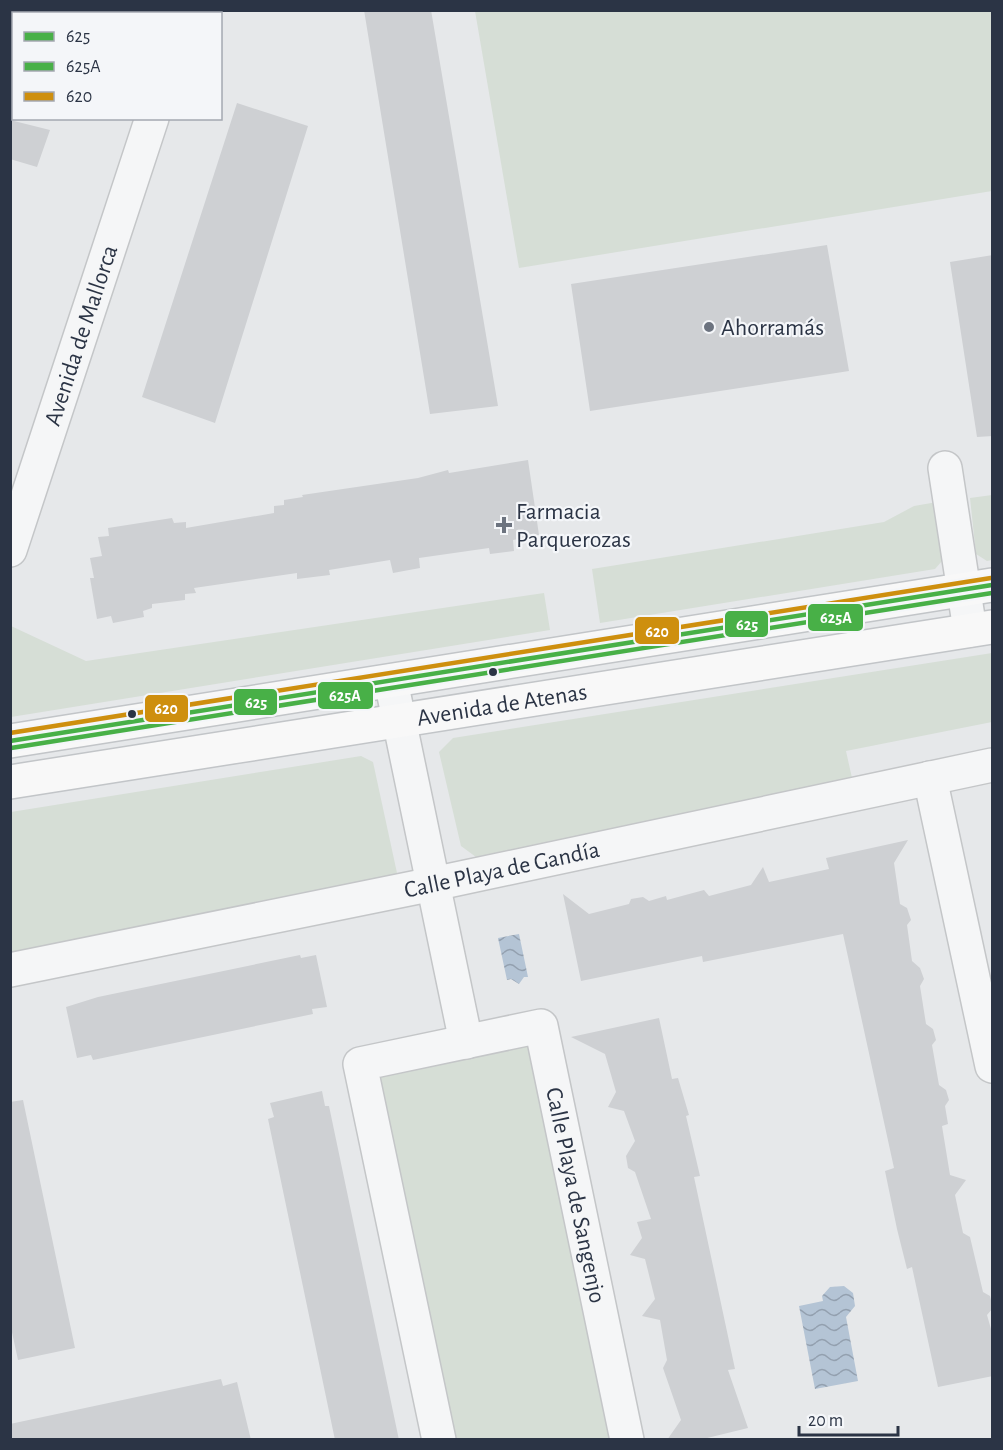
<svg xmlns="http://www.w3.org/2000/svg" width="1003" height="1450" viewBox="0 0 1003 1450" font-family="'Alegreya Sans',sans-serif">
  <defs>
    <pattern id="water-waves" width="16" height="10" patternUnits="userSpaceOnUse" patternTransform="scale(1.5)"><rect width="16" height="10" fill="#b4c4d5"/><path d="M0 5q4-4 8 0t8 0" fill="none" stroke="#93a0af"/></pattern>
  </defs>
  <rect width="100%" height="100%" fill="#e6e8ea"/>
  <path fill="#d6ded6" d="M 475,11 L 992,11 L 992,191 L 519,268 Z
    M 992,495 L 992,560 L 987,561 L 976,554 L 970,498 Z
    M 937,502 L 942,561 L 935,569 L 600,623 L 592,569 L 884,522 L 914,506 Z
    M 544,593 L 550,630 L 11,717 L 11,626 L 86,661 Z
    M 992,653 L 992,722 L 846,751 L 852,778 L 476,857 L 461,846 L 439,752 L 453,738 Z
    M 361,756 L 373,762 L 397,873 L 393,879 L 11,958 L 11,812 Z
    M 528,1044 L 611,1439 L 456,1439 L 379,1076 Z"/>
  <path fill="url(#water-waves)" d="M 519,934 L 528,977 L 524,977 L 519,984 L 511,979 L 507,980 L 498,938 Z
    M 844,1286 L 853,1293 L 855,1306 L 846,1317 L 858,1381 L 815,1389 L 799,1306 L 823,1301 L 822,1296 L 830,1287 Z"/>
  <path fill="#ced0d3" d="M 364,10 L 431,10 L 498,406 L 430,414 Z
    M 237,103 L 308,126 L 215,423 L 142,397 Z
    M 10,120 L 50,130 L 37,167 L 10,159 Z
    M 827,245 L 849,371 L 590,411 L 571,284 Z
    M 993,255 L 993,436 L 977,437 L 950,262 Z
    M 528,460 L 539,535 L 513,540 L 514,551 L 490,554 L 489,548 L 419,558 L 420,568 L 393,573 L 390,560 L 329,570 L 330,575 L 297,579 L 297,573 L 194,588 L 196,593 L 185,594 L 185,600 L 152,604 L 152,608 L 143,611 L 144,617 L 113,623 L 111,616 L 97,619 L 90,578 L 94,578 L 90,558 L 102,556 L 98,537 L 109,536 L 108,528 L 172,518 L 174,523 L 186,522 L 186,528 L 274,513 L 274,506 L 284,505 L 284,500 L 303,497 L 302,495 L 418,478 L 448,470 L 449,473 Z
    M 908,840 L 894,863 L 900,904 L 907,908 L 911,920 L 907,925 L 912,961 L 920,968 L 924,979 L 920,986 L 926,1024 L 933,1029 L 936,1040 L 932,1045 L 939,1085 L 946,1090 L 949,1100 L 945,1106 L 948,1124 L 942,1126 L 950,1175 L 966,1180 L 955,1195 L 963,1233 L 970,1237 L 983,1292 L 990,1296 L 993,1308 L 987,1315 L 993,1336 L 993,1376 L 938,1387 L 912,1267 L 907,1269 L 897,1229 L 885,1171 L 894,1168 L 843,934 L 703,962 L 702,956 L 581,981 L 563,894 L 589,914 L 629,904 L 631,899 L 643,897 L 649,901 L 666,896 L 667,900 L 704,890 L 709,896 L 751,885 L 763,867 L 769,882 L 829,869 L 826,858 Z
    M 300,955 L 301,958 L 316,955 L 327,1007 L 312,1009 L 313,1014 L 93,1060 L 91,1055 L 77,1058 L 66,1007 L 98,997 Z
    M 659,1018 L 672,1079 L 678,1078 L 689,1115 L 686,1116 L 700,1176 L 694,1177 L 735,1369 L 728,1370 L 748,1428 L 699,1440 L 667,1440 L 681,1420 L 663,1368 L 667,1360 L 660,1320 L 642,1316 L 655,1299 L 645,1259 L 630,1255 L 642,1238 L 637,1222 L 651,1219 L 635,1172 L 628,1168 L 626,1156 L 635,1141 L 624,1111 L 608,1107 L 616,1092 L 605,1054 L 571,1037 Z
    M 322,1091 L 325,1106 L 329,1106 L 399,1440 L 335,1440 L 268,1119 L 274,1117 L 270,1103 Z
    M 23,1100 L 75,1348 L 18,1360 L 10,1323 L 10,1102 Z
    M 221,1379 L 223,1386 L 237,1382 L 251,1440 L 10,1440 L 10,1424 Z"/>
  <g fill="none" stroke-linecap="round" stroke-linejoin="round">
    <g stroke="#c4c6c8" stroke-width="36">
      <g id="minor">
        <path d="M 187,14 L 188,10"/>
        <path d="M 945,468 L 970,630"/>
        <path id="s1" d="M 10,550 L 152,118"/>
        <path d="M 391,681 L 466,1042"/>
        <path d="M 930,778 L 992,1066"/>
        <path id="s2" d="M 10,970 L 433,884 L 992,765"/>
        <path id="s3" d="M 439,1440 L 360,1064 L 541,1026 L 627,1440"/>
      </g>
    </g>
    <g stroke="#c2c5c8" stroke-width="36">
      <g id="major">
        <path d="M 10,741 L 992,585"/>
        <path id="s4" d="M 10,782 L 992,627"/>
      </g>
    </g>
    <use href="#minor" stroke="#f5f6f7" stroke-width="33"/>
    <use href="#major" stroke="#f8f8f8" stroke-width="33"/>
    <g stroke="#f4f6f9" stroke-width="9">
      <path id="bus-1" d="M 10,741 L 992,585"/>
    </g>
    <g stroke="#f4f6f9" stroke-width="9">
      <path id="bus-2" d="M 11,748 L 992,593"/>
    </g>
    <g stroke="#f4f6f9" stroke-width="9">
      <path id="bus-3" d="M 10,733 L 991,578"/>
    </g>
    <use href="#bus-1" stroke="#48b047" stroke-width="4.5"/>
    <use href="#bus-2" stroke="#48b047" stroke-width="4.5"/>
    <use href="#bus-3" stroke="#ce8f0e" stroke-width="4.5"/>
  </g>
  <g fill="#6c737f" stroke="#f4f6f9" stroke-width="2">
    <circle cx="709" cy="327" r="6"/>
    <path d="M501 516h6v6h6v6h-6v6h-6v-6h-6v-6h6z"/>
  </g>
  <g fill="#2b3445" stroke="#f4f6f9" stroke-width="2">
    <circle cx="493" cy="672" r="5"/>
    <circle cx="132" cy="714" r="5"/>
  </g>
  <g text-anchor="middle" stroke-width="4.5" stroke-linejoin="round" paint-order="stroke">
    <g font-size="24" fill="#2b3445" stroke="#f4f6f9" text-anchor="start">
      <text x="721" y="335">Ahorramás</text>
      <text x="516" y="519">Farmacia<tspan x="516" dy="28">Parquerozas</tspan></text>
    </g>
    <g font-size="24" fill="#2b3445" stroke="#f4f6f9">
      <text dy="8" stroke="none"><textPath href="#s1" startOffset="226">Avenida de Mallorca</textPath></text>
      <text dy="8" stroke="none"><textPath href="#s4" startOffset="498">Avenida de Atenas</textPath></text>
      <text dy="8" stroke="none"><textPath href="#s2" startOffset="502">Calle Playa de Gandía</textPath></text>
      <text dy="8" stroke="none"><textPath href="#s3" startOffset="742">Calle Playa de Sangenjo</textPath></text>
    </g>
  </g>
  <g stroke="#f4f6f9" stroke-width="2">
    <rect x="807" y="603" width="57" height="29" rx="6" fill="#48b047"/>
    <rect x="724" y="610" width="45" height="28" rx="6" fill="#48b047"/>
    <rect x="634" y="616" width="46" height="29" rx="6" fill="#ce8f0e"/>
    <rect x="317" y="681" width="57" height="29" rx="6" fill="#48b047"/>
    <rect x="233" y="688" width="45" height="28" rx="6" fill="#48b047"/>
    <rect x="144" y="694" width="45" height="29" rx="6" fill="#ce8f0e"/>
  </g>
  <g font-size="16" text-anchor="middle" font-weight="bold" fill="#fff">
    <text x="836" y="623">625A</text>
    <text x="747" y="630">625</text>
    <text x="657" y="637">620</text>
    <text x="345" y="701">625A</text>
    <text x="256" y="708">625</text>
    <text x="166" y="714">620</text>
  </g>
  <rect width="1003" height="1450" fill="none" stroke="#2b3445" stroke-width="24"/>
  <rect x="12" y="12" width="210" height="108" fill="#f4f6f9" stroke="#a4a8b1" stroke-width="1.5"/>
  <rect x="24" y="32" width="30" height="9" fill="#48b047" stroke="#a4a8b1" stroke-width="1.5"/>
  <text x="66" y="42" font-size="18" fill="#2b3445">625</text>
  <rect x="24" y="62" width="30" height="9" fill="#48b047" stroke="#a4a8b1" stroke-width="1.5"/>
  <text x="66" y="72" font-size="18" fill="#2b3445">625A</text>
  <rect x="24" y="92" width="30" height="9" fill="#ce8f0e" stroke="#a4a8b1" stroke-width="1.5"/>
  <text x="66" y="102" font-size="18" fill="#2b3445">620</text>
  <path d="M799 1426v9h99v-9" fill="none" stroke="#2b3445" stroke-width="3"/>
  <text x="808" y="1426" font-size="18" fill="#2b3445" stroke="#f4f6f9" stroke-width="4.5" paint-order="stroke">20 m</text>
</svg>
